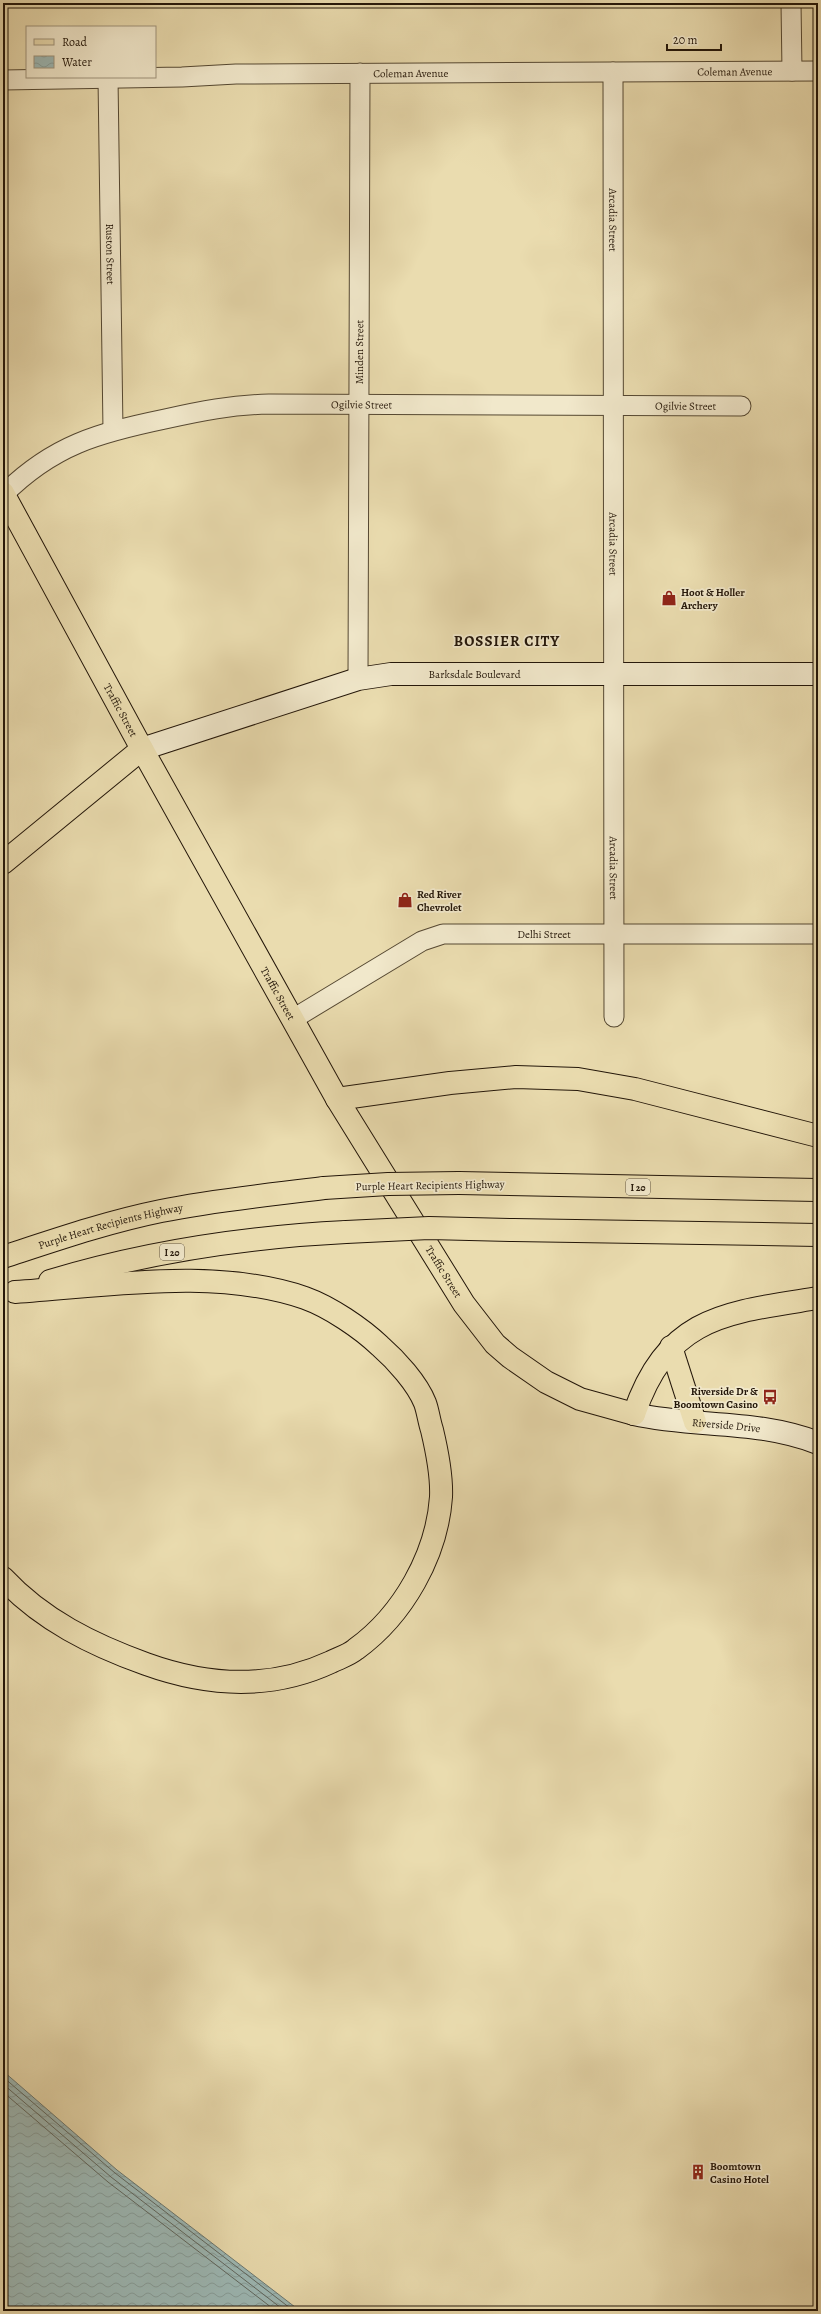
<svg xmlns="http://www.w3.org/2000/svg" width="821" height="2314" viewBox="0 0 821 2314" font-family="Alegreya,serif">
  <defs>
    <pattern id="water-waves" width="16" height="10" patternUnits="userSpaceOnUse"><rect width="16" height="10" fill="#9db9b6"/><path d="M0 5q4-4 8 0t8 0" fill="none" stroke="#879e9b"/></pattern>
  </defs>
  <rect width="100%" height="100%" fill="#eadcaf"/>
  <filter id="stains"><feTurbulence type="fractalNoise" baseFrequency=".005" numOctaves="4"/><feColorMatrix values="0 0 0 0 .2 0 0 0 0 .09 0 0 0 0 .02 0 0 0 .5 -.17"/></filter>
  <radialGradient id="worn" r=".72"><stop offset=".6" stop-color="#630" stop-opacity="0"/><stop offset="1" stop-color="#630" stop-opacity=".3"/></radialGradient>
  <path fill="url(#water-waves)" stroke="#6c7871" d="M 3,2071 L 117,2170 L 295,2307 L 295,2311 L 3,2311 Z"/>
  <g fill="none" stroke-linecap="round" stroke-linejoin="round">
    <path stroke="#606860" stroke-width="1" d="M 3,2077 L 115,2173 L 290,2308 L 291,2311
      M 3,2084 L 111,2177 L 285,2311
      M 3,2092 L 108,2182 L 276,2311"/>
    <g stroke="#554832" stroke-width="21">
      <g id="street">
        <path d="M 791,3 L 792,71"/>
        <path id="s1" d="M 613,72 L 614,1017"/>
        <path id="s2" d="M 108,78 L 113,430"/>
        <path id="s3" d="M 3,80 L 182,77 L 236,74 L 818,71"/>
        <path id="s4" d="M 3,495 C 53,445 98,433 165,419 C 201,411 231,405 269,404 L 741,406"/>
        <path id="s5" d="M 358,679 L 360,73"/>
        <path id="s6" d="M 293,1019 L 422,941 L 443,934 L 818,934"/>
      </g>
    </g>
    <g stroke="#231609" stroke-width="24">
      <g id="secondary">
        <path id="s7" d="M 142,749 L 358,679 L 391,674 L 818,674"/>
        <path id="s8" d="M 634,1414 C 696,1428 756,1419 818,1443"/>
      </g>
    </g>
    <g stroke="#231609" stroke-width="24">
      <g id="primary">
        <path id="s9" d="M 3,493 L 142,749 L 337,1099 L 464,1304 L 495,1344 L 510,1357 L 546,1382 L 580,1399 L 634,1414"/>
      </g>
    </g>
    <g stroke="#231609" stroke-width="24">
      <g id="highway">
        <path d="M 3,863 L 142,749"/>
        <path d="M 337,1099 L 450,1083 L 516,1077 L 578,1079 L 635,1089 L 818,1136"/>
        <path d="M 459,1183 L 818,1190"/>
        <path d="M 513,1230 L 818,1235"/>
        <path id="s10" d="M 3,1257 C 55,1240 107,1222 161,1211 C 215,1200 269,1195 324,1188"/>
        <path d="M 50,1281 C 146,1252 247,1237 346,1232"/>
        <path d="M 671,1347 L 695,1422"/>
        <path d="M 634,1414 C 668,1315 726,1313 818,1298"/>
        <path d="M 3,1578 C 42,1620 93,1645 146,1664 C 207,1686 271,1690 331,1662 C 339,1658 349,1655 356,1649 C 403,1615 437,1555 441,1497 C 442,1475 437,1451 432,1430 C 429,1421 428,1411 425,1403 C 417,1383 396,1360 380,1346 C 361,1328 330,1307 305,1298 C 214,1267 109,1286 15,1292"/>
      </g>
    </g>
    <use href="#street" stroke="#f1e8cb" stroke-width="19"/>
    <use href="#secondary" stroke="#f1e8cb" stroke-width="22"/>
    <use href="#primary" stroke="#eadcaf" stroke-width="22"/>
    <use href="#highway" stroke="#eadcaf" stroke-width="22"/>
    <g stroke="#231609" stroke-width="24" stroke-linecap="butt">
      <path id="highway-bridge" d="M 324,1188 L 388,1184 L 459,1183
        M 346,1232 L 429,1228 L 513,1230"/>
    </g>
    <use href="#highway-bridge" stroke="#eadcaf" stroke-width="22"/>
  </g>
  <defs>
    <g id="shop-bare" transform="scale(1.2)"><path d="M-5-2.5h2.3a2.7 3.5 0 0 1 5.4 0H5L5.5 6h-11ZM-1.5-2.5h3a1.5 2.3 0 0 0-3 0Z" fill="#8f2418" stroke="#f1e8cb" stroke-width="2.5" paint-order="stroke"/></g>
    <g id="bus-bare" transform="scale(1.2)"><path d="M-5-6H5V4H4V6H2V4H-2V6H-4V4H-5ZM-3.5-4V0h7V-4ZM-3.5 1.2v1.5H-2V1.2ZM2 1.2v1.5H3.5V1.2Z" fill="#8f2418" stroke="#f1e8cb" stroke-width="2.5" paint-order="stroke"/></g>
    <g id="building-bare" transform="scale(1.2)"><path d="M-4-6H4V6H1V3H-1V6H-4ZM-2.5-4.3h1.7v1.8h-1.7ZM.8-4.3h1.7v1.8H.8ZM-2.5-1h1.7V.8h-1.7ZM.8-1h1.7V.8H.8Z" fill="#8f2418" stroke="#f1e8cb" stroke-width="2.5" paint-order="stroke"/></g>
  </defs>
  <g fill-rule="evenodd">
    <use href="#shop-bare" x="669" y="598"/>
    <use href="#shop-bare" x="405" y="900"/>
    <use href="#bus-bare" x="770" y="1397"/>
    <use href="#building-bare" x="698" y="2172"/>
  </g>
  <g text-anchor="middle" stroke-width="3.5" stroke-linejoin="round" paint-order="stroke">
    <g fill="#f1e8cb" stroke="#615543" stroke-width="1">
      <rect x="626" y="1179" width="24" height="16" rx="3"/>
      <rect x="160" y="1244" width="24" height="16" rx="3"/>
    </g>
    <g font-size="10" font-weight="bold" fill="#231609">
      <text x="638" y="1191">I 20</text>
      <text x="172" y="1256">I 20</text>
    </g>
    <g font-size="11" fill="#231609" stroke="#f1e8cb">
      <text dy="4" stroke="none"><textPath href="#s3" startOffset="732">Coleman Avenue</textPath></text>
      <text dy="4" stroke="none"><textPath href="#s3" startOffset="408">Coleman Avenue</textPath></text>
      <text dy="4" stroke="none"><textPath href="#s1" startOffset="148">Arcadia Street</textPath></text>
      <text dy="4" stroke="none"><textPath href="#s2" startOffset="176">Ruston Street</textPath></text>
      <text dy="4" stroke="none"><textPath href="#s5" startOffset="327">Minden Street</textPath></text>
      <text dy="4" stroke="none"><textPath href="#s4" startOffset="380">Ogilvie Street</textPath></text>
      <text dy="4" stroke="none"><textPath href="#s4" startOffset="704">Ogilvie Street</textPath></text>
      <text dy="4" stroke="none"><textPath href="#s1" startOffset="472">Arcadia Street</textPath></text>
      <text dy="4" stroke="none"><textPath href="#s7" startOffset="344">Barksdale Boulevard</textPath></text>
      <text dy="4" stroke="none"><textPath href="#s9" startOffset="247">Traffic Street</textPath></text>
      <text dy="4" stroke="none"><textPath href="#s1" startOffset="796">Arcadia Street</textPath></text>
      <text dy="4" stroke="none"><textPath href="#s6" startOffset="274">Delhi Street</textPath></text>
      <text dy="4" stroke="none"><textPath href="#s9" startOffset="571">Traffic Street</textPath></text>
      <text transform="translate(430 1185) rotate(-1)" y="4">Purple Heart Recipients Highway</text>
      <text dy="4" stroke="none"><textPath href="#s10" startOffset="112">Purple Heart Recipients Highway</textPath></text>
      <text dy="4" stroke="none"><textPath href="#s9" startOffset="895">Traffic Street</textPath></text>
      <text dy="4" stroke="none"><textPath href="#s8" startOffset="93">Riverside Drive</textPath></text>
    </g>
    <g font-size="11" font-weight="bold" fill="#231609" stroke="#f1e8cb" text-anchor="start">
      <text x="681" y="596">Hoot &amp; Holler<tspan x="681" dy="13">Archery</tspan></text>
      <text x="417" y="898">Red River<tspan x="417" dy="13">Chevrolet</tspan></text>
      <text x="758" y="1395" text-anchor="end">Riverside Dr &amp;<tspan x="758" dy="13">Boomtown Casino</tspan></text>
      <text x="710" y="2170">Boomtown<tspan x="710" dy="13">Casino Hotel</tspan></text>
    </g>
    <g font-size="15" font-weight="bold" letter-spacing="1" fill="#231609" stroke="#f1e8cb">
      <text x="507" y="646">BOSSIER CITY</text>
    </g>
  </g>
  <rect width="821" height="2314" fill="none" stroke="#eadcaf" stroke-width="16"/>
  <rect x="4" y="4" width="813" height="2306" fill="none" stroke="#231609" stroke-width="2"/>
  <rect x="8" y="8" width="805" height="2298" fill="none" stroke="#231609"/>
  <rect x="26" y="26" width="130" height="52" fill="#f1e8cb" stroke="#9f947d"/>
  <rect x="34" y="39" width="20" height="6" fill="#eadcaf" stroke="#9f947d"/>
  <text x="62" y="46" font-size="12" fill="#231609">Road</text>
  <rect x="34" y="56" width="20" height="12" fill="url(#water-waves)" stroke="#9f947d"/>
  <text x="62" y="66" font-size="12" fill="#231609">Water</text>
  <path d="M667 44v6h54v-6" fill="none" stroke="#231609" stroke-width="2"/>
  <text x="673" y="44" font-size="12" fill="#231609" stroke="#f1e8cb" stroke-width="3" paint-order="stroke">20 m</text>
  <rect width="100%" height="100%" filter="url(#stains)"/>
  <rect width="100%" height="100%" fill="url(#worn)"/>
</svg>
